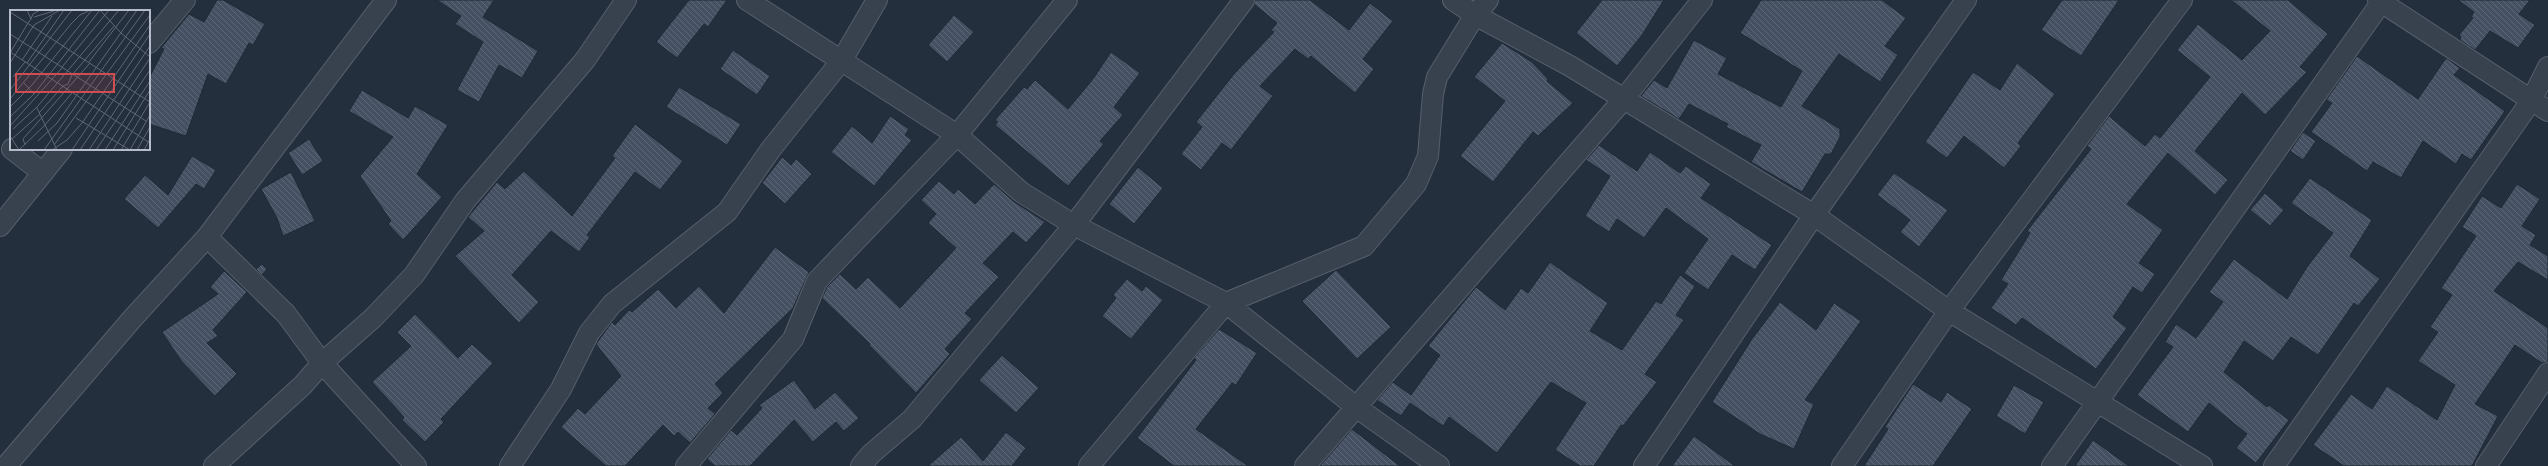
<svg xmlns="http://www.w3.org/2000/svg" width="2548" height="466" viewBox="0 0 2548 466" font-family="'Space Grotesk',sans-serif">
  <defs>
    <pattern id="building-back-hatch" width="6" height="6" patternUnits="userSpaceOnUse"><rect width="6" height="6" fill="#455162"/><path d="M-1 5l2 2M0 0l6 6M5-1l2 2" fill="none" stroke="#5d6877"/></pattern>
  </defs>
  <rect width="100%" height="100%" fill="#242f3e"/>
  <path fill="url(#building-back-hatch)" stroke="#1f2835" d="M 217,0 L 223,0 L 265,24 L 253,45 L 249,43 L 226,84 L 208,74 L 186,136 L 149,124 L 149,78 L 164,49 L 161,48 L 189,14 L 204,22 Z
    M 437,0 L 494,0 L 483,17 L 538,51 L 522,78 L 499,65 L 479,102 L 457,90 L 483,42 L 455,24 L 461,16 Z
    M 689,0 L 727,0 L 708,27 L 704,24 L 677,58 L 656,42 Z
    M 1255,0 L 1310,0 L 1349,30 L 1370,3 L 1393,21 L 1363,59 L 1374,69 L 1355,93 L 1311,56 L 1308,59 L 1295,49 L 1260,86 L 1273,96 L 1231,150 L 1222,143 L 1201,170 L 1181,154 L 1202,127 L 1196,122 L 1234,74 L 1274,32 L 1271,30 L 1277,23 L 1254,4 Z
    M 1602,0 L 1664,0 L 1642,35 L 1617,66 L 1576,33 Z
    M 1761,0 L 1882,0 L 1906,18 L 1885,46 L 1898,55 L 1880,82 L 1839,54 L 1802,106 L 1840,129 L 1840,137 L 1831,154 L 1825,154 L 1802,192 L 1751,162 L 1761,145 L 1726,127 L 1728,124 L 1689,104 L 1679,119 L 1641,96 L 1654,80 L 1667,88 L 1694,40 L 1727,58 L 1718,74 L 1781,107 L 1802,71 L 1740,33 Z
    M 2062,0 L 2119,0 L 2081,56 L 2041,30 Z
    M 2231,0 L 2288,0 L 2328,34 L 2300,67 L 2307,72 L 2265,115 L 2242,93 L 2195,151 L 2228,180 L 2215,195 L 2168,153 L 2127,204 L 2163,230 L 2139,263 L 2155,274 L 2142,293 L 2133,287 L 2113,317 L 2127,328 L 2096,369 L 2022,318 L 2016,325 L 1991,308 L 2008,284 L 2001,280 L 2030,233 L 2027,231 L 2091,149 L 2087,146 L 2109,116 L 2145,146 L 2155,134 L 2160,138 L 2210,77 L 2177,50 L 2198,24 L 2242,60 L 2270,31 Z
    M 2458,0 L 2530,0 L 2519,14 L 2535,25 L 2518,48 L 2490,31 L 2475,50 L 2460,40 L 2461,37 L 2459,35 L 2473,18 L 2471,17 L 2474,12 Z
    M 954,15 L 974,32 L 947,62 L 928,45 Z
    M 1502,43 L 1532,62 L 1548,79 L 1547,81 L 1573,103 L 1538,136 L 1533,132 L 1493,182 L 1460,156 L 1505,101 L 1474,77 Z
    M 733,50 L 770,76 L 757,95 L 720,69 Z
    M 1111,52 L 1140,73 L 1114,107 L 1123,115 L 1100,141 L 1104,144 L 1068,186 L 995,125 L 998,122 L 995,120 L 1024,87 L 1027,89 L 1035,80 L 1068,109 L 1093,79 Z
    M 2357,56 L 2418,99 L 2446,58 L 2460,68 L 2454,75 L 2505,111 L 2471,160 L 2462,154 L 2456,164 L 2423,141 L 2401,178 L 2373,162 L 2367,171 L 2311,132 L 2332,103 L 2326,100 Z
    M 2017,63 L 2055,94 L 2018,143 L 2021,146 L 2004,168 L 1964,136 L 1947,158 L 1925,142 L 1973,72 L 2000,90 Z
    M 679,87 L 741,124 L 727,145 L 666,107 Z
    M 362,90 L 408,118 L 415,106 L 448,125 L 417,174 L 442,197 L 403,240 L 388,224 L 391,221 L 360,176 L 393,137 L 349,111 Z
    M 890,116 L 909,129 L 905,135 L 912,140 L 874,186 L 831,152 L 852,126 L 872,143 Z
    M 635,124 L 683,161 L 660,190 L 635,172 L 587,235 L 590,237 L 579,252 L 551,231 L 512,275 L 539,302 L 519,323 L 455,256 L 484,231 L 468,217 L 497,182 L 505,189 L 524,171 L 572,216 L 615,158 L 612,156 Z
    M 2303,132 L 2316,141 L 2303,160 L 2290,151 Z
    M 309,139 L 323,161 L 302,175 L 288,153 Z
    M 1599,145 L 1637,171 L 1650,152 L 1680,173 L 1686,166 L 1711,184 L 1701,198 L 1772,245 L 1755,270 L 1732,255 L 1708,290 L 1684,273 L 1708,239 L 1666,208 L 1644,238 L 1617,219 L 1609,232 L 1585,216 L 1610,176 L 1586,160 Z
    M 192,156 L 216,170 L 204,189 L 196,184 L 158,228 L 124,199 L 145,175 L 168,195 Z
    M 782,157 L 791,165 L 796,159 L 812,174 L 785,204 L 762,183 Z
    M 1138,167 L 1163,188 L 1134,224 L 1109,204 Z
    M 291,172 L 315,221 L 283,236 L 277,218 L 261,189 Z
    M 1894,173 L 1948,210 L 1919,247 L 1900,232 L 1910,220 L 1877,195 Z
    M 2310,178 L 2372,220 L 2350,256 L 2380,279 L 2358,306 L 2354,303 L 2318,355 L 2291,337 L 2273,361 L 2244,341 L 2224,372 L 2267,407 L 2269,405 L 2289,420 L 2256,463 L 2236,448 L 2247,434 L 2209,403 L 2188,432 L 2137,395 L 2173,347 L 2165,342 L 2176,324 L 2196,338 L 2223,302 L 2209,292 L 2234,259 L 2287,299 L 2307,267 L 2333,233 L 2291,203 Z
    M 939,181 L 954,194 L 958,189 L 975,204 L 994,184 L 1013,201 L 1045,222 L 1026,243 L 1013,232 L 983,263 L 999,277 L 965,313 L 972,319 L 945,349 L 950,354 L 916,393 L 869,345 L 870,344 L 822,298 L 827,287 L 840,274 L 856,289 L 868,277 L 900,308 L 956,248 L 928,223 L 936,214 L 921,200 Z
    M 2517,184 L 2540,199 L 2522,226 L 2536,235 L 2530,245 L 2548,256 L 2548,280 L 2518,262 L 2494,291 L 2548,328 L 2548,362 L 2542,363 L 2515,345 L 2475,404 L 2498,416 L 2472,466 L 2344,466 L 2313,445 L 2351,394 L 2372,409 L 2387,386 L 2437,420 L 2455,385 L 2418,361 L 2438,332 L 2430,327 L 2452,295 L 2441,288 L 2476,236 L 2462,227 L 2482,196 L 2501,208 Z
    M 2265,193 L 2284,210 L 2270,226 L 2250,210 Z
    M 775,247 L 809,272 L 793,308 L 715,384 L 723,393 L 708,408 L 715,414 L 690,443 L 678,432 L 674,436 L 663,425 L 625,466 L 606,466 L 561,427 L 578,408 L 585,414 L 621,376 L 596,344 L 612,322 L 615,325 L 629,310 L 632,312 L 658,289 L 676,308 L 699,286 L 724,313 Z
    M 1550,262 L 1608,303 L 1590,331 L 1622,350 L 1656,301 L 1661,304 L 1680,275 L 1695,286 L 1676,315 L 1684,320 L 1645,374 L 1657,382 L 1623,426 L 1621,425 L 1594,466 L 1580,466 L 1555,450 L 1586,403 L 1551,382 L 1497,453 L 1449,417 L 1443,426 L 1410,403 L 1401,416 L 1377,400 L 1393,382 L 1411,395 L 1440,355 L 1428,346 L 1476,287 L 1505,310 L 1521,288 L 1528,293 Z
    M 262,264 L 267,269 L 262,275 L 256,269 Z
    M 1336,270 L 1391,327 L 1357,359 L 1302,301 Z
    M 224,271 L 247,292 L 213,330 L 218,336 L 207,343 L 237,374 L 215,396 L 182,362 L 162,332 L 218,294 L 210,287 Z
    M 1127,279 L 1142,291 L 1146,286 L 1163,300 L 1131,339 L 1102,316 L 1116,298 L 1113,295 Z
    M 1780,302 L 1816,330 L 1834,303 L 1861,321 L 1805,400 L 1814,404 L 1794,449 L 1760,434 L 1712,402 L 1752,339 Z
    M 415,314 L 458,358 L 472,344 L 493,363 L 441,419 L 444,422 L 425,442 L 402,420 L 404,417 L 372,382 L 411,346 L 397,332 Z
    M 1219,329 L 1257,353 L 1236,385 L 1232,383 L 1196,429 L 1248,466 L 1174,466 L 1137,438 L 1196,360 L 1194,358 Z
    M 1002,355 L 1039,388 L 1016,413 L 979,380 Z
    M 794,380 L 815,409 L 835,392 L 859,418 L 844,431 L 836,422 L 813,442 L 794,420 L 750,466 L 715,466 L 707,459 L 731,430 L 737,435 L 762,408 L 759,405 Z
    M 1913,384 L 1941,402 L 1947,392 L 1972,409 L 1933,466 L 1864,466 L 1888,429 L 1885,427 Z
    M 2014,385 L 2044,402 L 2025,434 L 1996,416 Z
    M 1352,429 L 1400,466 L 1320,466 Z
    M 1006,432 L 1026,448 L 1012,466 L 928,466 L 961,437 L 983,461 Z
    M 1694,436 L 1735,466 L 1672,466 Z
    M 2093,440 L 2129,466 L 2075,466 Z"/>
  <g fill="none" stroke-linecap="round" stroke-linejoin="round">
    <g stroke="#565f6c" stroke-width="22">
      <path id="street" d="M 747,0 L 957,135 L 1021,192 L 1074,225 L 1226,303 L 1356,407 L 1439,466
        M 1453,0 L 1475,15 L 1570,66 L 1814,215 L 1949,311 L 2202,466
        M 2378,0 L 2548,111
        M 149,43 L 185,0
        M 12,149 L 43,173
        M 0,226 L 62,149
        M 207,237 L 286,314 L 322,363 L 416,466
        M 6,466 L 132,319 L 207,237 L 386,0
        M 214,466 L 303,385 L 322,363 L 373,318 L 414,275 L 465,201 L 585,60 L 626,0
        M 510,466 L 561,389 L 589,333 L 612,304 L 727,212 L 771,149 L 842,60 L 877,0
        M 686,466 L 793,339 L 817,281 L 957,135 L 1067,0
        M 861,466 L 871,454 L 912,419 L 1074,225 L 1244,0
        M 1089,466 L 1226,303 L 1364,246 L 1416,184 L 1428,156 L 1433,94 L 1437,77 L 1475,15 L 1488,0
        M 1305,466 L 1623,100 L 1702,0
        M 1644,466 L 1814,215 L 1966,0
        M 1842,466 L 1949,311 L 2182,0
        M 2052,466 L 2383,0
        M 2274,466 L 2531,101 L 2548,67
        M 2486,466 L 2548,373"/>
    </g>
    <use href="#street" stroke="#38414e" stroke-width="20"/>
  </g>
  <g transform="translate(10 10)">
    <rect width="140" height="140" fill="#242f3e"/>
    <path fill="none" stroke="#5e6776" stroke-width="1" d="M 17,0 L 21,9 L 18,13M 90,0 L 111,23 L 140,47M 0,2 L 140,92M 24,7 L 44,1M 21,9 L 23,4 L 30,0M 0,24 L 136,111M 0,42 L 140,133M 0,43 L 18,13M 12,50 L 42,6M 79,52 L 119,0M 0,53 L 24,15 L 50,0M 17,53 L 54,0M 52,57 L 99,0M 3,67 L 15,52M 14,73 L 24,84M 0,80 L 62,0M 0,89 L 61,14 L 70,5 L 80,0M 0,97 L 22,75 L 82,0M 27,98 L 47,140M 29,103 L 53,76 L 58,74 L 62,65 L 104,16M 0,107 L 24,84 L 90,0M 66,108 L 120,140M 0,116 L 52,58M 3,119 L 27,97 L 109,0M 0,126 L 9,140M 2,129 L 30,104M 28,131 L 47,113 L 127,0M 15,135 L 13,129 L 80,53M 44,135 L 140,5M 9,140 L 34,116 L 62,83M 34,140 L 135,0M 42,140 L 57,130 L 72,113 L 140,15M 62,140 L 140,24M 70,140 L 140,36M 79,140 L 140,48M 86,140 L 140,60M 95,140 L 140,71M 103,140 L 140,80M 111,140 L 140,92M 120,140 L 140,105M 127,140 L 140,117M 134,140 L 140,129"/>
    <path fill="#ce4d50" fill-opacity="0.15" stroke="#ce4d50" stroke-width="2" d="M 6,64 L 104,64 L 104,82 L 6,82 Z"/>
    <rect width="140" height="140" fill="none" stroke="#b4bcc9" stroke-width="2"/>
  </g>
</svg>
